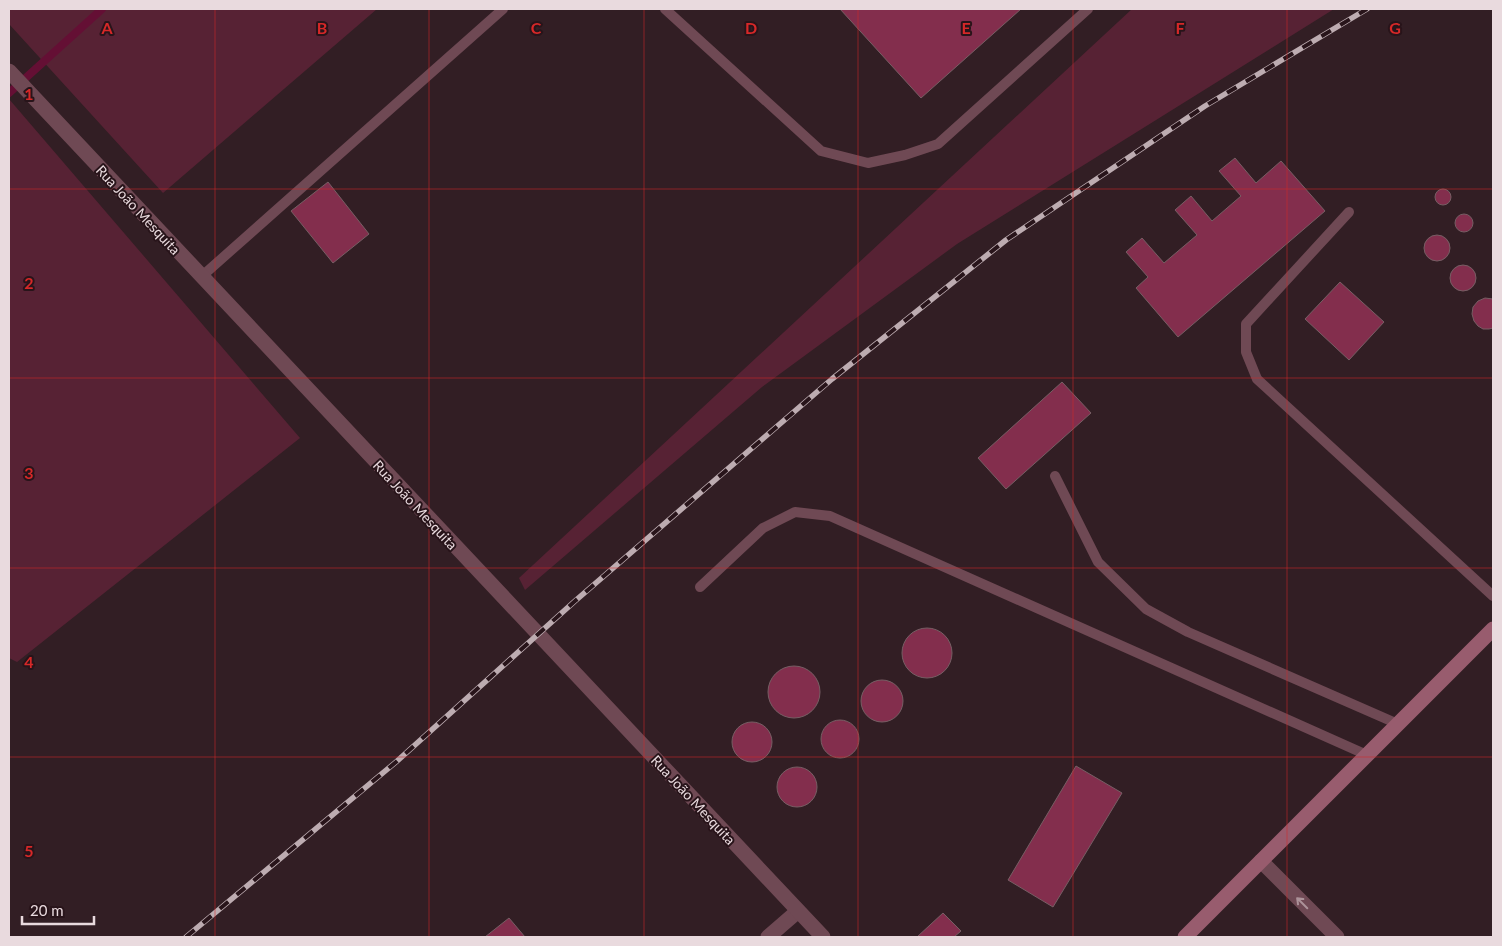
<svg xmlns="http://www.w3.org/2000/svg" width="1502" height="946" viewBox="0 0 1502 946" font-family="Lato,sans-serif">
  <rect width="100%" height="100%" fill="#321e24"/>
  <path fill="#572234" d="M 9,9 L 377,9 L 163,193 L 9,24 Z
    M 1132,9 L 1334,9 L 957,244 L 762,387 L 525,590 L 519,578 Z
    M 9,99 L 300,438 L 17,662 L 9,658 Z"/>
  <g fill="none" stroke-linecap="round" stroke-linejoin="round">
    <path stroke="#640f34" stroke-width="8" d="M 9,93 L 102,9"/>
  </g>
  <path fill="#832e4d" stroke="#775e64" d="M 840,9 L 1021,9 L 921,98 Z
    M 1235,158 L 1256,183 L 1281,161 L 1325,211 L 1178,337 L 1136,288 L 1148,277 L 1126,252 L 1142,238 L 1164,263 L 1197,235 L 1175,210 L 1191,196 L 1212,221 L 1241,196 L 1219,171 Z
    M 328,182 L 369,234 L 333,263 L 291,211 Z
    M1435 197a8 8 0 1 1 16 0a8 8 0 1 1-16 0Z
    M1455 223a9 9 0 1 1 18 0a9 9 0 1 1-18 0Z
    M1424 248a13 13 0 1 1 26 0a13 13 0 1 1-26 0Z
    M1450 278a13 13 0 1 1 26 0a13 13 0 1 1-26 0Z
    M 1340,282 L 1384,322 L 1349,360 L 1305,319 Z
    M 1485,298 L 1493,299 L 1493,328 L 1489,329 L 1483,329 L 1478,326 L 1474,321 L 1472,314 L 1473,307 L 1478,301 Z
    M 1062,382 L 1091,413 L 1006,489 L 978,458 Z
    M902 653a25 25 0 1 1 50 0a25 25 0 1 1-50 0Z
    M768 692a26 26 0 1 1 52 0a26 26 0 1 1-52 0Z
    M861 701a21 21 0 1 1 42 0a21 21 0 1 1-42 0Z
    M821 739a19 19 0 1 1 38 0a19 19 0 1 1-38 0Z
    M732 742a20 20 0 1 1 40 0a20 20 0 1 1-40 0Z
    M 1076,766 L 1122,793 L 1053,907 L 1008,880 Z
    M777 787a20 20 0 1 1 40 0a20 20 0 1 1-40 0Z
    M 943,913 L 961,931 L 954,937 L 917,937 Z
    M 509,918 L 525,937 L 485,937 Z"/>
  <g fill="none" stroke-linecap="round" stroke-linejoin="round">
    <path stroke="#6f4954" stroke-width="10" d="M 665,9 L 821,151 L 868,163 L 905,155 L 938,144 L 1088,9
      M 1349,212 L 1246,324 L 1246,352 L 1257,379 L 1493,596
      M 201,277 L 503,9
      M 1055,476 L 1098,562 L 1146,609 L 1188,632 L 1398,724
      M 700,587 L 763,528 L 795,512 L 830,516 L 1367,755"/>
    <path stroke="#6f4954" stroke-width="15" d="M 1261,861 L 1337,937
      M 768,937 L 798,911"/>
    <path stroke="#6f4954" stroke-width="15" d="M 9,71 L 823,937"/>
    <path stroke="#985c6e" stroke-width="15" d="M 1185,937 L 1493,629"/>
    <g stroke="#bdacb1" stroke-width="5.5">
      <path id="rail" d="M 186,937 L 396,762 L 575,601 L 832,379 L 1006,240 L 1205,106 L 1367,9"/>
    </g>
    <use href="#rail" stroke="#28141a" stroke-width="4" stroke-dasharray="11" stroke-linecap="butt"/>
  </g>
  <defs><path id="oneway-shaft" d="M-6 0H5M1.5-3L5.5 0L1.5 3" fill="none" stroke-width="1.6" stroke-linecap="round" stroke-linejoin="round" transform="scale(1.25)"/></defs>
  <use stroke="#ac9299" href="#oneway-shaft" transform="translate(1302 903) rotate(-135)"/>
  <path fill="none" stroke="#d62828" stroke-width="1" stroke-opacity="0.55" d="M 215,9 L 215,937M 429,9 L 429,937M 644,9 L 644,937M 858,9 L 858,937M 1073,9 L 1073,937M 1287,9 L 1287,937M 9,189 L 1493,189M 9,378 L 1493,378M 9,568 L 1493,568M 9,757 L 1493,757"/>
  <g text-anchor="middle" stroke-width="4" stroke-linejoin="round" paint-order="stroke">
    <g font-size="14" fill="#e9dade" stroke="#28141a">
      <text transform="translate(138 210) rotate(47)" y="5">Rua João Mesquita</text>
      <text transform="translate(415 505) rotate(47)" y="5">Rua João Mesquita</text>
      <text transform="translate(693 800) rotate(47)" y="5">Rua João Mesquita</text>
    </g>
  </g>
  <g font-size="16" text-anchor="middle" font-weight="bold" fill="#d62828" stroke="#28141a" stroke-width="4" stroke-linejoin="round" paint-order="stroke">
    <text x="107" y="34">A</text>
    <text x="322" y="34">B</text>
    <text x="536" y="34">C</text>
    <text x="751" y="34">D</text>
    <text x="966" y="34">E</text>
    <text x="1180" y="34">F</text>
    <text x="1395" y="34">G</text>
    <text x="29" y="100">1</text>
    <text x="29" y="289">2</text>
    <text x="29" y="479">3</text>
    <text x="29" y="668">4</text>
    <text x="29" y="857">5</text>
  </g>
  <rect width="1502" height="946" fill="none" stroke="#e9dade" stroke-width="20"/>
  <path d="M22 916v8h72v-8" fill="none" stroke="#e9dade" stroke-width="2.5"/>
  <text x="30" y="916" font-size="15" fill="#e9dade" stroke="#28141a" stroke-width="4" paint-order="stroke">20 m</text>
</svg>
